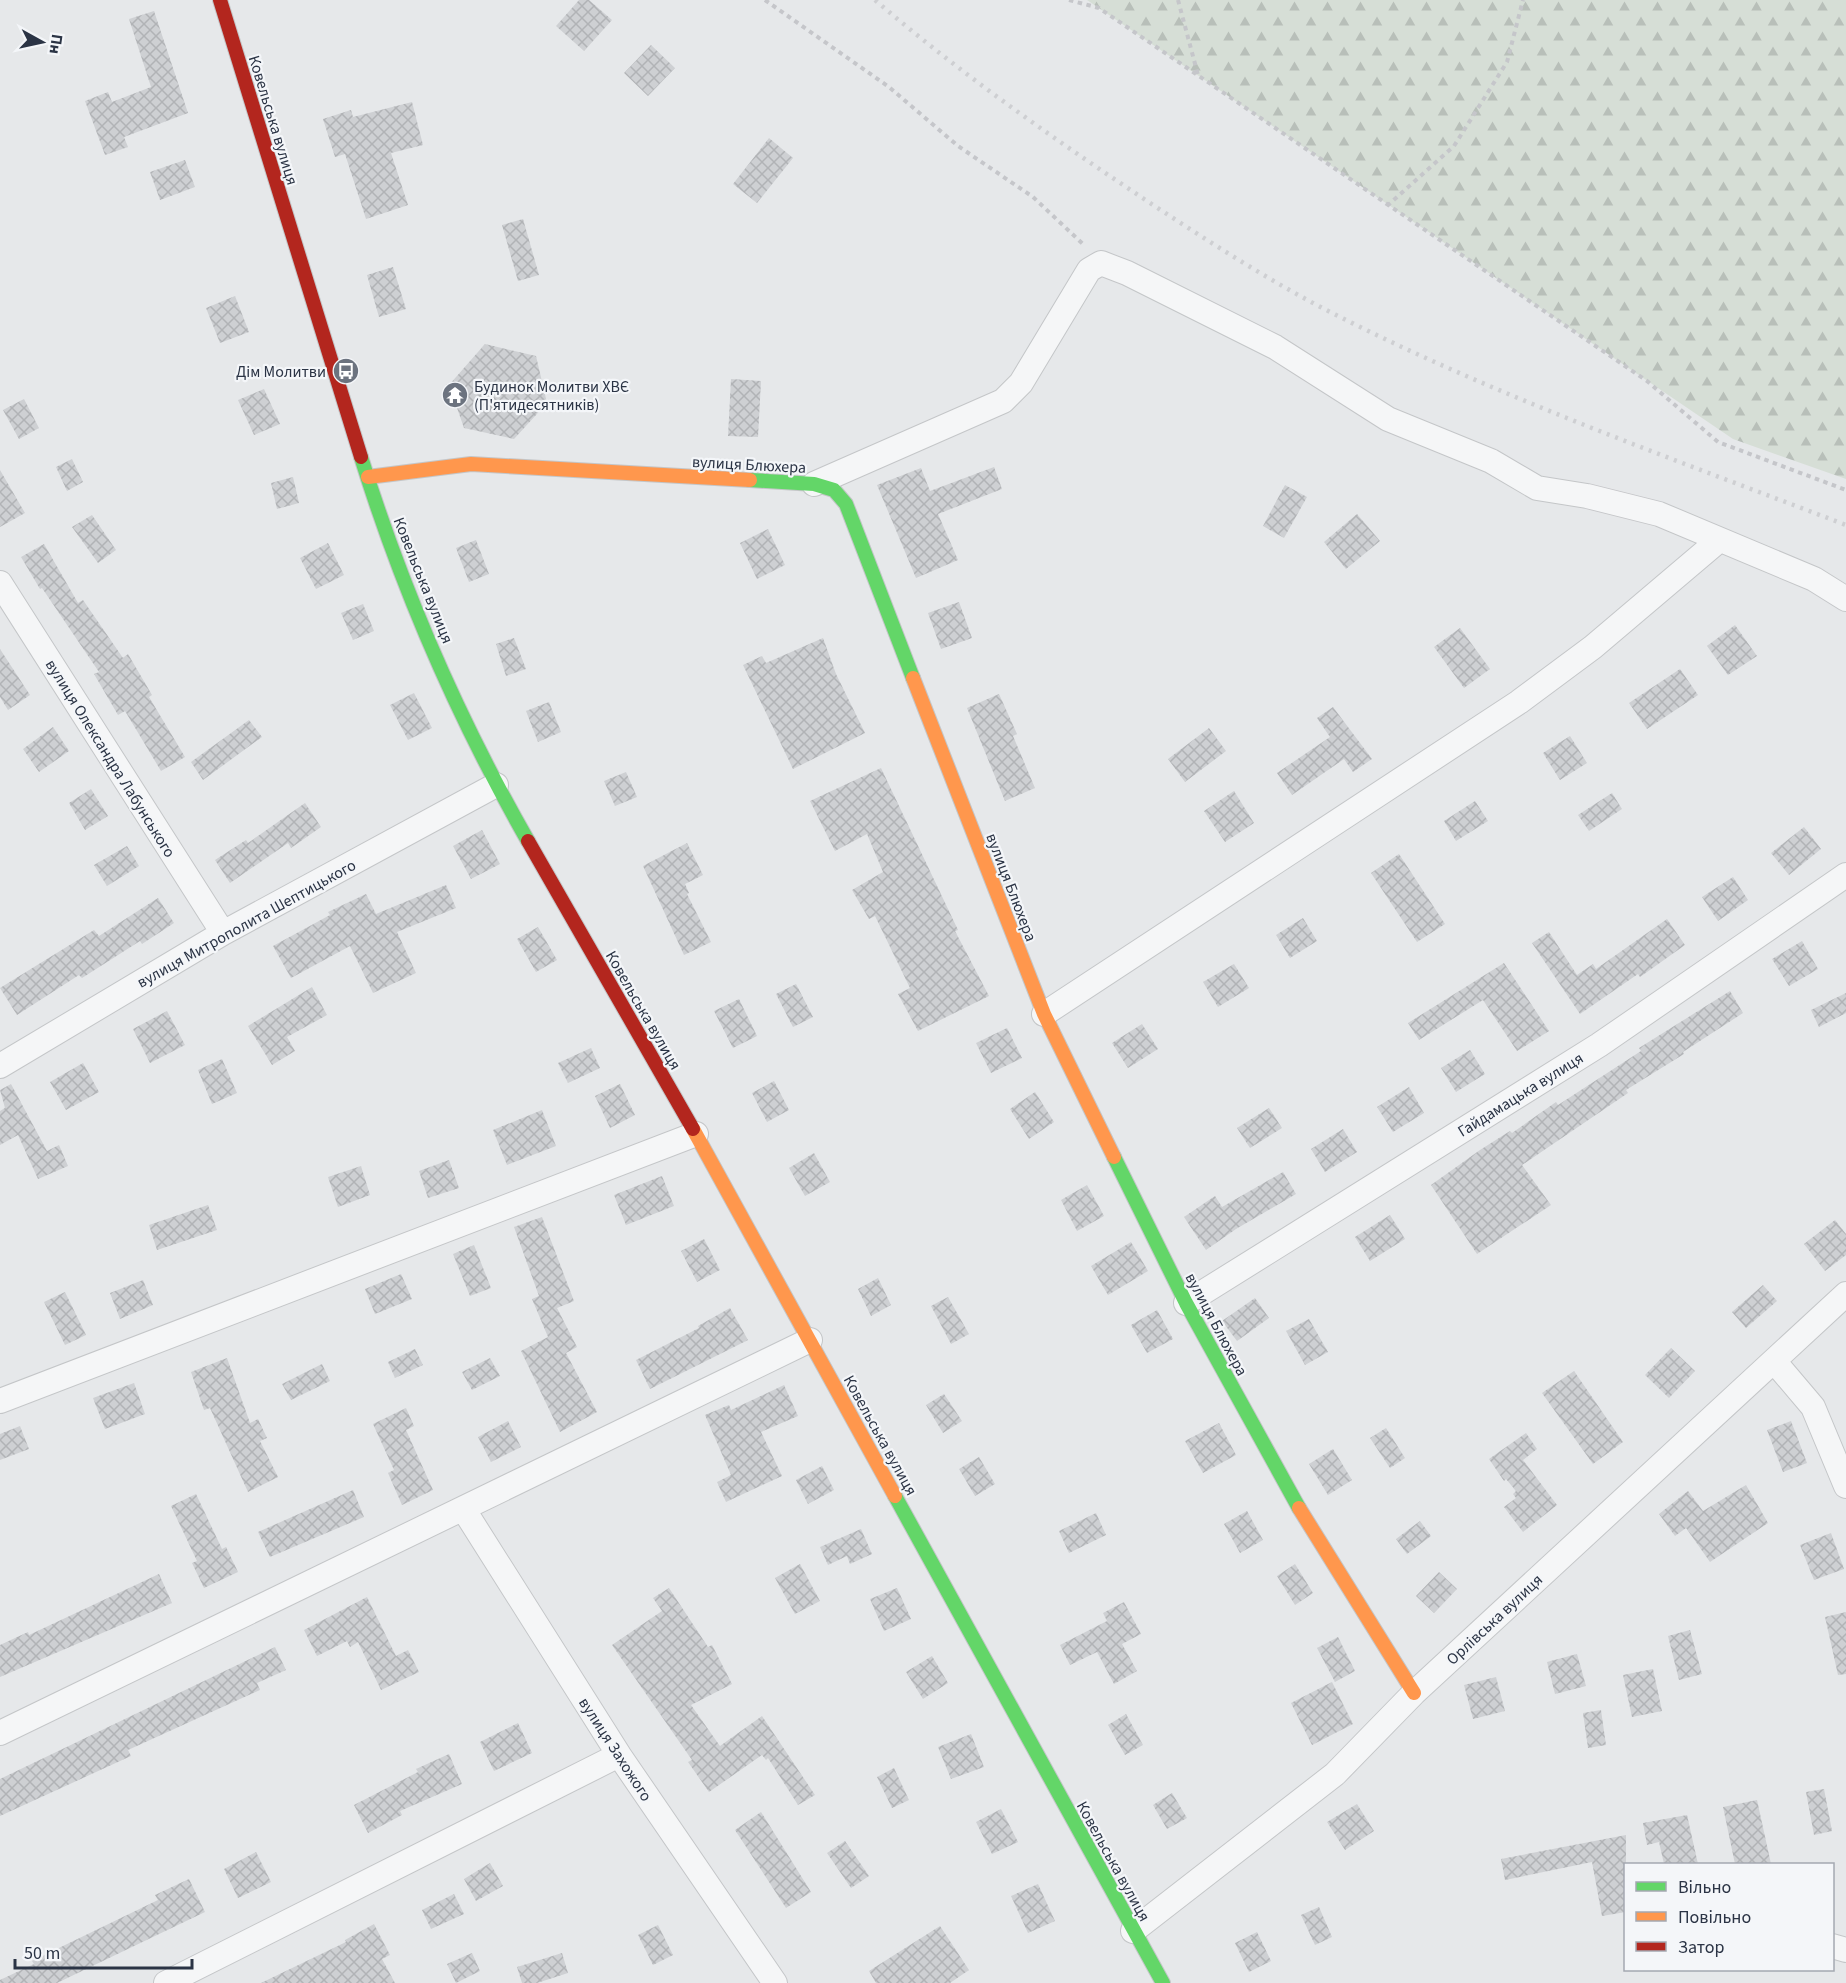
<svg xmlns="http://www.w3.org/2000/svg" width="1846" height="1983" viewBox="0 0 1846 1983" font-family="'Source Sans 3',sans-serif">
  <defs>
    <pattern id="forest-firs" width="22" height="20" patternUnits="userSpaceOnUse" patternTransform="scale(1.5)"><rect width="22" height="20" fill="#d6ded6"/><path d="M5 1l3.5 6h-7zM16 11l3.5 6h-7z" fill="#b8bfb9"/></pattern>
    <pattern id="building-cross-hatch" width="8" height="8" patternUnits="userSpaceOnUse" patternTransform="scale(1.5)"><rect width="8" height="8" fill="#ced0d3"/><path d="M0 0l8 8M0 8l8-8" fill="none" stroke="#b1b3b6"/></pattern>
  </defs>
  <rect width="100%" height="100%" fill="#e6e8ea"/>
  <path fill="url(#forest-firs)" d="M 1087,0 L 1846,0 L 1846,479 L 1733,439 Z"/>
  <path fill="url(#building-cross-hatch)" d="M 579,0 L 589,0 L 612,20 L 584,51 L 556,26 Z
    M 154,11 L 188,113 L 124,137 L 128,147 L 105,155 L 85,101 L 108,92 L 112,102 L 151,87 L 129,19 Z
    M 651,45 L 675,68 L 648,96 L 624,73 Z
    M 412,102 L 423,145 L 391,153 L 408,205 L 366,219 L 345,154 L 335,157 L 323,119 L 351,110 L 353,117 Z
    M 769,138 L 793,158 L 757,203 L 733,184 Z
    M 185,160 L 195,187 L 160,200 L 150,172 Z
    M 523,219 L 539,275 L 518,281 L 502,225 Z
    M 393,267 L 406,309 L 379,317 L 367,275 Z
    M 235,296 L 249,332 L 220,343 L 206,308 Z
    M 485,344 L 536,356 L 547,403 L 514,439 L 464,428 L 449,385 Z
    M 731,379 L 761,381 L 758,437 L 728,436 Z
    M 264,389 L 280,424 L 254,435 L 238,400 Z
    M 24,399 L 39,428 L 19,439 L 3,410 Z
    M 72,459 L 83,482 L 67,491 L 56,467 Z
    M 994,467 L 1002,489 L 938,514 L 958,560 L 916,578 L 877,485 L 921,468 L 930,491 Z
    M 0,470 L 25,513 L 0,527 Z
    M 293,477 L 299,503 L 277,509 L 271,483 Z
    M 1285,485 L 1307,497 L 1284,538 L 1263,526 Z
    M 1357,514 L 1380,541 L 1346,569 L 1324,542 Z
    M 92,515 L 116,550 L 98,563 L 72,527 Z
    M 768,529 L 785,565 L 757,579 L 740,543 Z
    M 476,540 L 489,574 L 469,582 L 456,548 Z
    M 328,543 L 344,575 L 316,589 L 300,558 Z
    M 44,544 L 78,603 L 83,600 L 123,658 L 128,654 L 152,695 L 149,697 L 185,757 L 161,771 L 125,711 L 118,715 L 94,674 L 99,672 L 42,588 L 40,589 L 21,557 Z
    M 959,602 L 972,638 L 941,649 L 928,613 Z
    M 363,604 L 374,631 L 353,640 L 341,613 Z
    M 1735,625 L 1757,656 L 1728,675 L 1707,646 Z
    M 1460,628 L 1490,669 L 1464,688 L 1434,647 Z
    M 514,638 L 526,669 L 506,676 L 496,644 Z
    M 823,638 L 836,674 L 865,733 L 793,769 L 743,665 L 762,656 L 766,663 Z
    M 0,649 L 30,695 L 8,710 L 0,697 Z
    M 1680,669 L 1698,695 L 1647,729 L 1629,703 Z
    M 414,693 L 432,728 L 408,740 L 390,705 Z
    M 999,694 L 1017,734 L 1013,736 L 1035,788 L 1005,801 L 967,708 Z
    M 549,702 L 561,732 L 538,742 L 526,711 Z
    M 1333,707 L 1372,759 L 1353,772 L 1344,759 L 1292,795 L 1277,773 L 1330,737 L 1317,718 Z
    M 249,720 L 262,737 L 203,780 L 191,762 Z
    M 53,727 L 69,751 L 39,772 L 23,749 Z
    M 1209,728 L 1226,751 L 1185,782 L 1168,759 Z
    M 1570,736 L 1587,763 L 1560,780 L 1543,753 Z
    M 881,768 L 958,930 L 955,931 L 989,996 L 918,1031 L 898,994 L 910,988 L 875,916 L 869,919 L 852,890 L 883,872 L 867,834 L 835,851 L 810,801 Z
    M 626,772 L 637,797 L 615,806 L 604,781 Z
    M 91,789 L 108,816 L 85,830 L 69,803 Z
    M 1234,791 L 1254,823 L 1225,842 L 1204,811 Z
    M 1612,793 L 1622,809 L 1589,831 L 1578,815 Z
    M 1475,801 L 1488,821 L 1456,841 L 1444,821 Z
    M 305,803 L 321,827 L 291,848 L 288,843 L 230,883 L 215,860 L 246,840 L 248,843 Z
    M 1804,827 L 1821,849 L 1789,875 L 1771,853 Z
    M 482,830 L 500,864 L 471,879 L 453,846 Z
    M 687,843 L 703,875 L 685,884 L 689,893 L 687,894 L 711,942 L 684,955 L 643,866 Z
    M 127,846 L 139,866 L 107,886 L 94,865 Z
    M 1399,854 L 1445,924 L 1417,942 L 1371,873 Z
    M 1733,877 L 1748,900 L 1718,921 L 1702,897 Z
    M 446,885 L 456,908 L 397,932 L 416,973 L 373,993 L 350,946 L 291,978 L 273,946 L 330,915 L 328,912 L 366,894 L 376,914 Z
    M 158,898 L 174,923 L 142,944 L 140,941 L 82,978 L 79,975 L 17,1015 L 0,988 L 94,930 L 99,936 Z
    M 1303,918 L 1317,941 L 1290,958 L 1276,935 Z
    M 1667,919 L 1685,945 L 1640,977 L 1638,974 L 1580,1014 L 1532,943 L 1549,932 L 1577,975 L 1593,964 L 1596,969 Z
    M 538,927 L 557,960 L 536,972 L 517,939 Z
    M 1802,941 L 1818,969 L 1789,986 L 1772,959 Z
    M 1504,963 L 1549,1031 L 1517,1051 L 1483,1000 L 1419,1040 L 1408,1023 Z
    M 1234,964 L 1249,988 L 1218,1007 L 1203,982 Z
    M 796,984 L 813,1017 L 793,1027 L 776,994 Z
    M 312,987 L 327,1015 L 287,1037 L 295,1051 L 272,1065 L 248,1026 Z
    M 1730,991 L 1743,1013 L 1683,1052 L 1684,1054 L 1626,1090 L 1628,1093 L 1522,1165 L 1551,1205 L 1477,1254 L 1431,1185 L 1480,1150 L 1510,1131 L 1512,1133 L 1556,1102 L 1558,1105 L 1641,1051 L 1639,1048 Z
    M 1846,993 L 1846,1013 L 1819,1027 L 1811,1010 Z
    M 739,999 L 757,1036 L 733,1048 L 714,1011 Z
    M 167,1011 L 185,1045 L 150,1063 L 133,1029 Z
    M 1142,1024 L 1158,1049 L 1128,1068 L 1112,1043 Z
    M 1007,1028 L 1022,1058 L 991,1073 L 976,1043 Z
    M 591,1048 L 600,1068 L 568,1083 L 558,1063 Z
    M 1470,1050 L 1485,1074 L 1456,1092 L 1441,1068 Z
    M 222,1059 L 237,1093 L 212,1104 L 198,1070 Z
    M 83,1063 L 99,1092 L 66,1110 L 50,1082 Z
    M 774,1081 L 789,1110 L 767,1122 L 752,1093 Z
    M 11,1084 L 47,1151 L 59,1145 L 68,1166 L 38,1179 L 18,1135 L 0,1145 L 0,1111 L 5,1108 L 0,1090 Z
    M 620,1084 L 635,1115 L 610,1128 L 595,1096 Z
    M 1409,1087 L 1424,1113 L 1393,1132 L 1377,1107 Z
    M 1035,1092 L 1054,1122 L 1029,1139 L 1010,1109 Z
    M 1269,1108 L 1282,1128 L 1250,1148 L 1237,1128 Z
    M 542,1110 L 556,1146 L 507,1165 L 493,1130 Z
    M 1343,1129 L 1357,1152 L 1325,1172 L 1311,1149 Z
    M 814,1153 L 830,1182 L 805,1196 L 789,1168 Z
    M 449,1160 L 459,1188 L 428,1198 L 419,1171 Z
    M 361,1166 L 370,1195 L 338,1207 L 328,1177 Z
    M 1283,1172 L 1296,1194 L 1236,1229 L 1206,1250 L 1184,1217 L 1215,1196 L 1222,1207 Z
    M 662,1176 L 674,1206 L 626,1225 L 614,1195 Z
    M 1087,1185 L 1104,1216 L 1077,1231 L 1061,1200 Z
    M 208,1205 L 217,1230 L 157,1250 L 149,1225 Z
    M 1390,1215 L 1405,1239 L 1370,1261 L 1355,1237 Z
    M 542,1217 L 574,1301 L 557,1308 L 577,1347 L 566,1353 L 597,1412 L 560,1432 L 521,1351 L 548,1337 L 532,1299 L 539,1296 L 514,1227 Z
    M 1835,1220 L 1846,1234 L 1846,1255 L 1825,1271 L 1804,1244 Z
    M 704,1239 L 720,1270 L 697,1282 L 681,1251 Z
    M 1131,1242 L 1148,1271 L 1108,1295 L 1091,1266 Z
    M 474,1245 L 491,1288 L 470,1296 L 453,1254 Z
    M 401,1274 L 412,1299 L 375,1314 L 365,1289 Z
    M 878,1278 L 891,1305 L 871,1316 L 858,1289 Z
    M 143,1280 L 153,1305 L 120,1319 L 110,1293 Z
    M 1763,1285 L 1777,1301 L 1746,1328 L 1732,1312 Z
    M 65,1292 L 86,1335 L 65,1345 L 44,1302 Z
    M 948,1297 L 969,1334 L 951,1344 L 931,1306 Z
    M 1255,1298 L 1269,1318 L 1237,1341 L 1222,1321 Z
    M 730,1308 L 748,1340 L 650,1389 L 636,1360 L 699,1328 L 698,1326 Z
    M 1157,1310 L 1173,1339 L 1147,1353 L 1131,1325 Z
    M 1309,1319 L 1328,1352 L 1305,1365 L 1286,1331 Z
    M 1671,1348 L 1695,1371 L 1669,1398 L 1645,1375 Z
    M 415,1349 L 423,1365 L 395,1378 L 388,1362 Z
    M 227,1358 L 250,1423 L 258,1419 L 267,1438 L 260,1441 L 278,1477 L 248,1492 L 210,1408 L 204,1410 L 191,1372 Z
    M 490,1358 L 500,1376 L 472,1390 L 462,1372 Z
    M 322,1364 L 330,1381 L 291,1400 L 282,1384 Z
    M 1574,1371 L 1623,1442 L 1593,1464 L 1542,1393 Z
    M 134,1383 L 145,1414 L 105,1429 L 93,1398 Z
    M 784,1385 L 798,1416 L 761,1432 L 782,1476 L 726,1502 L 717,1482 L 731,1475 L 705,1415 L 729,1405 L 731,1410 Z
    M 944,1394 L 962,1421 L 943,1433 L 926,1405 Z
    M 406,1408 L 414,1426 L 406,1430 L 433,1490 L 402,1505 L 388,1473 L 394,1470 L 373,1424 Z
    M 508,1421 L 521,1447 L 491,1462 L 478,1437 Z
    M 1791,1421 L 1807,1463 L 1783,1472 L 1767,1430 Z
    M 1219,1423 L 1236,1455 L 1203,1473 L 1185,1441 Z
    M 20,1426 L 29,1449 L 0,1460 L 0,1434 Z
    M 1386,1428 L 1405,1458 L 1390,1468 L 1370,1438 Z
    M 1526,1433 L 1537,1449 L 1523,1460 L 1557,1505 L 1523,1532 L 1504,1507 L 1516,1498 L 1513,1494 L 1516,1491 L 1506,1479 L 1504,1481 L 1489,1459 Z
    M 1333,1449 L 1352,1480 L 1328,1495 L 1309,1464 Z
    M 979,1457 L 995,1484 L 975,1496 L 959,1469 Z
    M 822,1466 L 834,1490 L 808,1504 L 796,1480 Z
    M 1746,1485 L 1768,1523 L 1710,1562 L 1686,1528 L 1675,1536 L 1659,1514 L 1688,1491 L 1703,1511 Z
    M 353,1490 L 364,1517 L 270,1557 L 258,1532 Z
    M 196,1494 L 222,1549 L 226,1547 L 238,1572 L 204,1588 L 192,1563 L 197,1561 L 171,1506 Z
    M 1247,1511 L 1263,1540 L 1240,1553 L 1224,1524 Z
    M 1096,1513 L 1106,1535 L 1069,1553 L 1059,1531 Z
    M 1420,1521 L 1431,1536 L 1407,1554 L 1396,1539 Z
    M 861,1529 L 872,1554 L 850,1564 L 847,1556 L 828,1565 L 820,1547 Z
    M 1831,1533 L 1844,1569 L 1814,1580 L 1800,1545 Z
    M 800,1564 L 820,1601 L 795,1614 L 775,1578 Z
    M 1295,1564 L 1313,1593 L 1295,1605 L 1277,1576 Z
    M 1439,1572 L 1457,1589 L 1434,1613 L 1416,1596 Z
    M 159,1574 L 172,1603 L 0,1677 L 0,1645 L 28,1632 L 29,1635 Z
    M 669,1588 L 708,1647 L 712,1645 L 732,1684 L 691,1705 L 720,1746 L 762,1716 L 815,1795 L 798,1805 L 768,1758 L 766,1760 L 762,1755 L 709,1792 L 688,1762 L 692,1760 L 612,1645 L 662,1611 L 653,1598 Z
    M 897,1588 L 911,1619 L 884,1631 L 870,1599 Z
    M 367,1597 L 396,1656 L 408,1650 L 419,1672 L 381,1690 L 358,1642 L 350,1647 L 347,1641 L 317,1656 L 304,1630 Z
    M 1124,1602 L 1141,1634 L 1122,1644 L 1137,1671 L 1114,1684 L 1097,1652 L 1070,1665 L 1060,1645 L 1107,1621 L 1103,1613 Z
    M 1846,1612 L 1846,1674 L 1838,1675 L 1825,1617 Z
    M 1690,1630 L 1702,1674 L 1679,1680 L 1668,1636 Z
    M 1338,1637 L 1355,1671 L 1335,1682 L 1317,1648 Z
    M 275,1647 L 286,1670 L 257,1683 L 260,1690 L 128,1750 L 131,1756 L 0,1816 L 0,1779 Z
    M 1577,1654 L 1586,1686 L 1555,1694 L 1547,1662 Z
    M 932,1656 L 948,1683 L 923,1699 L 906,1672 Z
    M 1653,1669 L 1662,1711 L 1632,1717 L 1623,1675 Z
    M 1496,1677 L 1505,1711 L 1473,1719 L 1464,1685 Z
    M 1332,1682 L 1353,1724 L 1312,1745 L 1291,1703 Z
    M 1601,1710 L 1606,1745 L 1588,1748 L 1583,1713 Z
    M 1126,1714 L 1143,1745 L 1125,1755 L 1108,1725 Z
    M 518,1723 L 532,1753 L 494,1771 L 480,1742 Z
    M 971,1734 L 984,1767 L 951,1779 L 938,1747 Z
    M 449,1754 L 462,1784 L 400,1811 L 402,1815 L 368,1833 L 354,1805 L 418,1772 L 416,1769 Z
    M 894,1768 L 909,1800 L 892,1808 L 877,1777 Z
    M 1824,1789 L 1832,1831 L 1814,1835 L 1806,1792 Z
    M 1172,1793 L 1187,1818 L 1167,1829 L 1153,1805 Z
    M 1757,1800 L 1771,1864 L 1735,1864 L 1723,1807 Z
    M 1357,1804 L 1374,1831 L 1345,1850 L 1327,1822 Z
    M 1001,1809 L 1018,1842 L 992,1854 L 976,1822 Z
    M 761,1812 L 811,1892 L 786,1908 L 735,1830 Z
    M 1687,1815 L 1698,1864 L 1664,1864 L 1659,1842 L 1647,1845 L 1643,1823 Z
    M 1626,1835 L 1626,1912 L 1602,1916 L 1592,1862 L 1505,1880 L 1501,1859 Z
    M 845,1841 L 869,1876 L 851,1888 L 827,1853 Z
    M 256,1852 L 271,1882 L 238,1898 L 224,1869 Z
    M 490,1863 L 503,1886 L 476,1901 L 464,1879 Z
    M 189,1879 L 205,1912 L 57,1983 L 0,1983 L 0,1980 L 34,1964 L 32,1961 L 158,1900 L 155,1895 Z
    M 1038,1884 L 1055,1921 L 1028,1933 L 1011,1896 Z
    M 454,1894 L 464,1914 L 431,1929 L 422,1910 Z
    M 1319,1907 L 1332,1937 L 1315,1945 L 1301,1915 Z
    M 374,1924 L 390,1955 L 382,1959 L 395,1983 L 261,1983 L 346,1942 L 345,1940 Z
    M 658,1925 L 673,1955 L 653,1965 L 638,1935 Z
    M 940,1926 L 969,1970 L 950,1983 L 876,1983 L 869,1971 Z
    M 1257,1932 L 1271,1961 L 1249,1972 L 1235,1943 Z
    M 472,1953 L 480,1971 L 456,1983 L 447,1964 Z
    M 562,1953 L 568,1973 L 537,1983 L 522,1983 L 517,1967 Z"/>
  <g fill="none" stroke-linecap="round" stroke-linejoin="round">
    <g stroke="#c4c6c8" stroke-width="26">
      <path id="street" d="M 814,484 L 1003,401 L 1021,383 L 1089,270 L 1101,263 L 1127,273 L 1275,347 L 1388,419 L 1491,461 L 1537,488 L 1587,496 L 1659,514 L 1814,579 L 1846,599
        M 0,583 L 223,933
        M 1044,1014 L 1519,702 L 1593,647 L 1718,541
        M 0,1066 L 223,933 L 496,785
        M 1186,1303 L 1599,1045 L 1846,875
        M 1774,1361 L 1813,1407 L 1846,1486
        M 0,1401 L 696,1134
        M 464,1510 L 619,1755 L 775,1983
        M 0,1733 L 810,1340
        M 1133,1931 L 1335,1774 L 1414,1693 L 1846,1294
        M 1832,1946 L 1846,1950
        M 166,1983 L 619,1755"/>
    </g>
    <g stroke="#c4c6c8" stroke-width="16">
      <path id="fast" d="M 361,457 C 402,589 459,720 528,841
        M 750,480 L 814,484 L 834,490 L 846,504 L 913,678
        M 1114,1157 L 1186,1303 L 1299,1508
        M 895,1496 L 1163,1983"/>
    </g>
    <g stroke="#c4c6c8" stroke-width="16">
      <path id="slow" d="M 368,477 L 471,464 L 750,480
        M 913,678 L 1044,1014 L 1114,1157
        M 693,1129 L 895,1496
        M 1299,1508 L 1414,1693"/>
    </g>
    <g stroke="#c4c6c8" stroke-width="16">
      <path id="jam" d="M 220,0 L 361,457
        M 528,841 L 693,1129"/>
    </g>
    <path stroke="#c5c6ca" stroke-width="4" stroke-dasharray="4.5 4.5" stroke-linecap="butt" d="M 765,0 L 889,87 L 958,146 L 1033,197 L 1085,246
      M 1069,0 L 1099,8 L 1647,381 L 1718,442 L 1846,490
      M 1178,0 L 1198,75
      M 1387,206 L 1454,146 L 1507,62 L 1523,0"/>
    <use href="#street" stroke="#f5f6f7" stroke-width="24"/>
    <use href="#fast" stroke="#63d668" stroke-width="14"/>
    <use href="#slow" stroke="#ff974d" stroke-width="14"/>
    <use href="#jam" stroke="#b3261e" stroke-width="14"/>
    <path stroke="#cecfd2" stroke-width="4.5" stroke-dasharray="3 6" stroke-linecap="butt" d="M 875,0 C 960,73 1051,137 1144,199 C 1208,241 1272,283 1340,317 C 1503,399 1676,460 1846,525"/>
  </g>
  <defs>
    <g id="bus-disc" transform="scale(1.35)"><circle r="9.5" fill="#6c737f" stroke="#f4f6f9"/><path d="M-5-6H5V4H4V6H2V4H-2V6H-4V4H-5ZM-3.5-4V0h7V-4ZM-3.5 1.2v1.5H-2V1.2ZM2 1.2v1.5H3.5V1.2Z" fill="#fff"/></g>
    <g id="temple-disc" transform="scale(1.35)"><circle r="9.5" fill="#6c737f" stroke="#f4f6f9"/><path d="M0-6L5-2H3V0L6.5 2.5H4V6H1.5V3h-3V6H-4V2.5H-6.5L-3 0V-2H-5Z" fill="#fff"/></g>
  </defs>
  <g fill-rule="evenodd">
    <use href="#bus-disc" x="346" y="371"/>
    <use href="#temple-disc" x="455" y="395"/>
  </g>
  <g text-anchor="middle" stroke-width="4.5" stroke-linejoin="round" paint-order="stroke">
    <g font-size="16" fill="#2b3445" stroke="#f4f6f9">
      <text transform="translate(274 120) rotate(73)" y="6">Ковельська вулиця</text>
      <text transform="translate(749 464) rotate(3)" y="6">вулиця Блюхера</text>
      <text transform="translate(424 580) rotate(68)" y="6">Ковельська вулиця</text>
      <text transform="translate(111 758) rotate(58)" y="6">вулиця Олександра Лабунського</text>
      <text transform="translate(1012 887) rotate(69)" y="6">вулиця Блюхера</text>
      <text transform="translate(246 923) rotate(-29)" y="6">вулиця Митрополита Шептицького</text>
      <text transform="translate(644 1010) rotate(60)" y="6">Ковельська вулиця</text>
      <text transform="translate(1520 1094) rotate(-32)" y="6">Гайдамацька вулиця</text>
      <text transform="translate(1217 1324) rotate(62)" y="6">вулиця Блюхера</text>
      <text transform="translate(881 1435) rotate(61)" y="6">Ковельська вулиця</text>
      <text transform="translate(1494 1619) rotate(-43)" y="6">Орлівська вулиця</text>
      <text transform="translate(616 1749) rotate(57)" y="6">вулиця Захожого</text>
      <text transform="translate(1114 1861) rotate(61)" y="6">Ковельська вулиця</text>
    </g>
    <g font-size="16" fill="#2b3445" stroke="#f4f6f9" text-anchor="end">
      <text x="326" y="377">Дім Молитви</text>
      <text x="474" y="392" text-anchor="start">Будинок Молитви ХВЄ<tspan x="474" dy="18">(П'ятидесятників)</tspan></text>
    </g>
  </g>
  <rect x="1624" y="1863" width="210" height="108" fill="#f4f6f9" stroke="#a4a8b1" stroke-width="1.5"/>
  <rect x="1636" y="1882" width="30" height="9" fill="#63d668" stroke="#a4a8b1" stroke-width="1.5"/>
  <text x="1678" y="1893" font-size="18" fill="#2b3445">Вільно</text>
  <rect x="1636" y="1912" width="30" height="9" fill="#ff974d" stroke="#a4a8b1" stroke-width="1.5"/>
  <text x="1678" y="1923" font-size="18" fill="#2b3445">Повільно</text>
  <rect x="1636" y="1942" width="30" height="9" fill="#b3261e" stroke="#a4a8b1" stroke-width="1.5"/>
  <text x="1678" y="1953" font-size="18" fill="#2b3445">Затор</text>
  <g transform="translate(42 42) rotate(98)" stroke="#f4f6f9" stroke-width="4.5" paint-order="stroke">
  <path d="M0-4.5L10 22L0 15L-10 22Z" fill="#2b3445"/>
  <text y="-9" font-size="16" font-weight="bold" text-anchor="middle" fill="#2b3445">Пн</text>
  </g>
  <path d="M15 1959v9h177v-9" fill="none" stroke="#2b3445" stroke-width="3"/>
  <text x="24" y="1959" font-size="18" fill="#2b3445" stroke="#f4f6f9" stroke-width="4.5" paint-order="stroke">50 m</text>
</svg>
